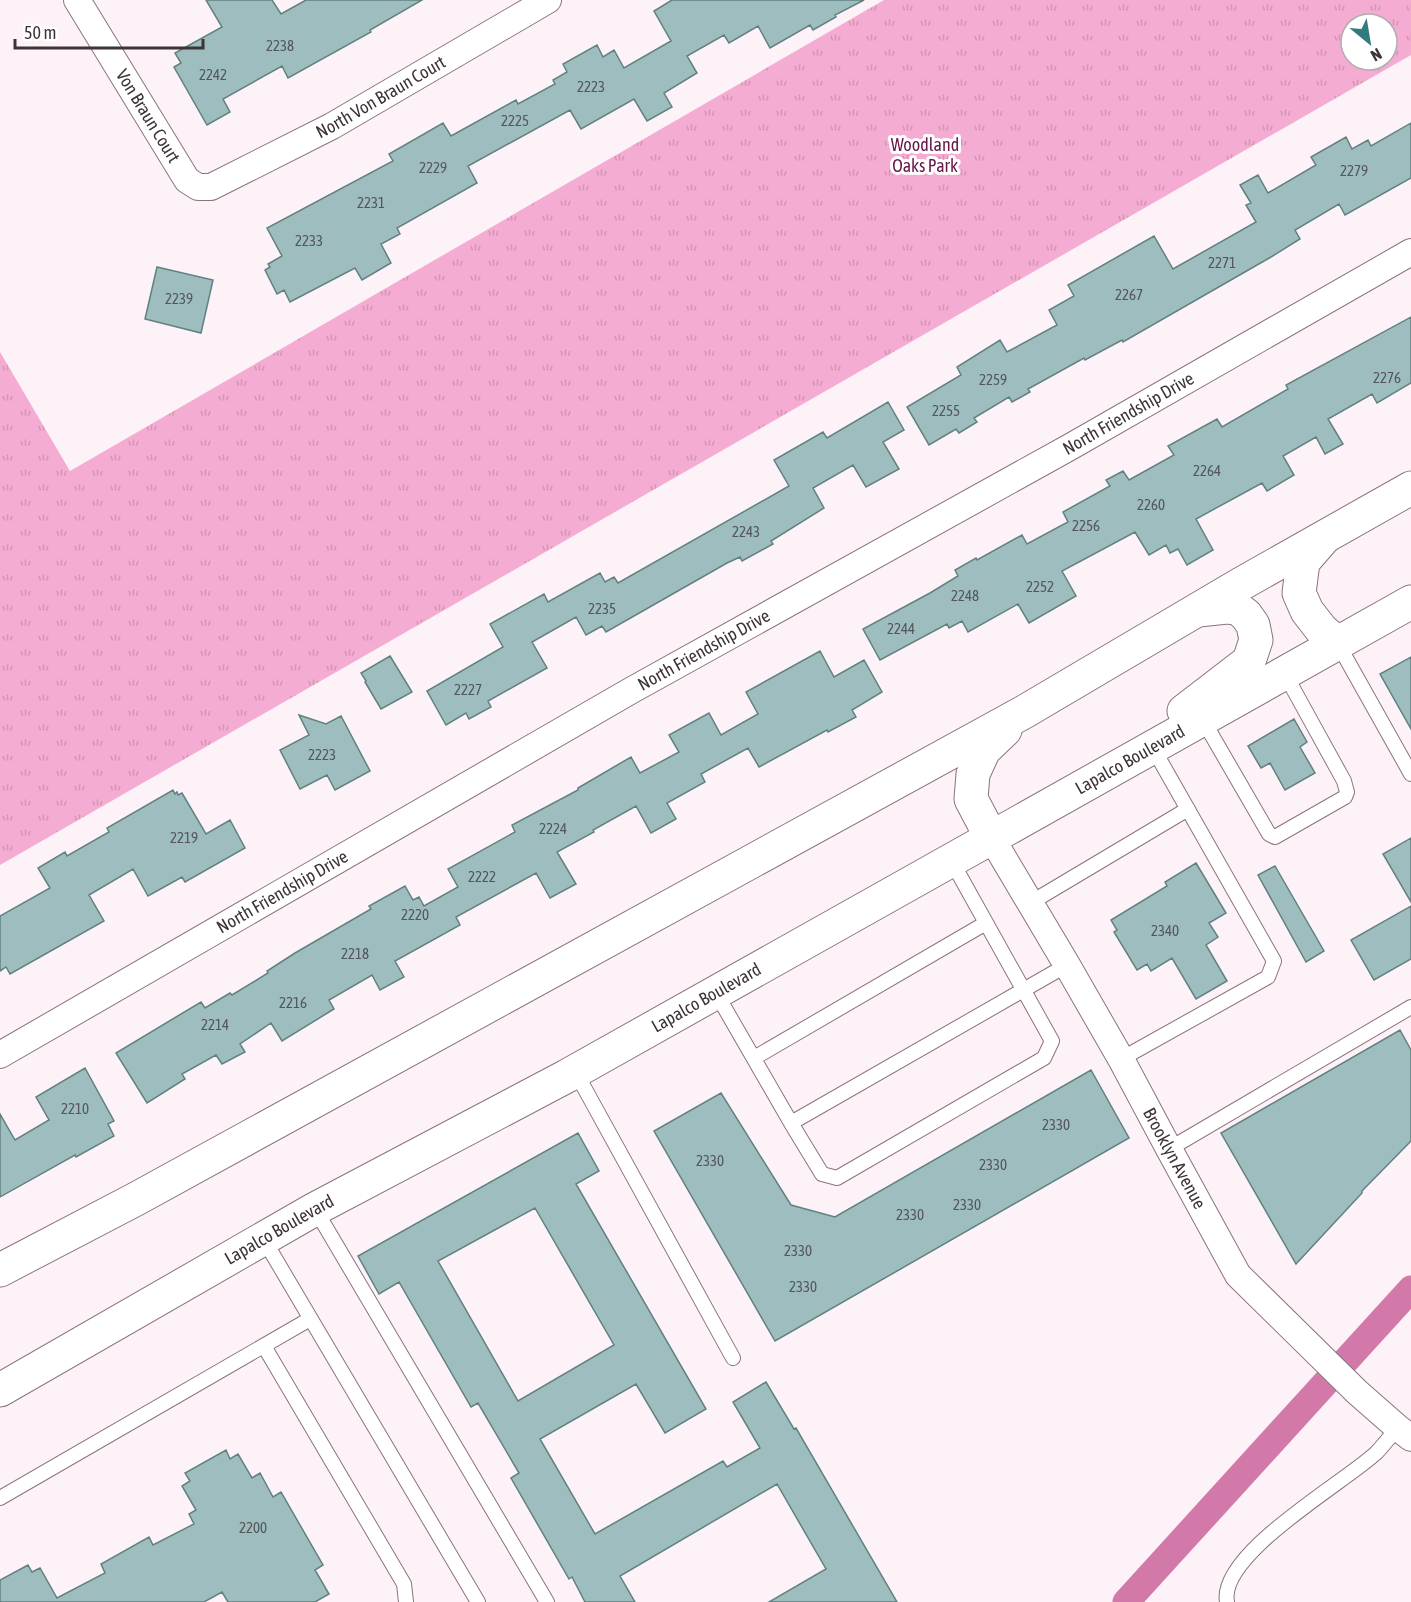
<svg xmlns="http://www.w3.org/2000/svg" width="1411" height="1602" viewBox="0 0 1411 1602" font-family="'Asap Condensed',sans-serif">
  <defs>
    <pattern id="park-tufts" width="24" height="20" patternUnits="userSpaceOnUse" patternTransform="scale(1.5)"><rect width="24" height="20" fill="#f5acd2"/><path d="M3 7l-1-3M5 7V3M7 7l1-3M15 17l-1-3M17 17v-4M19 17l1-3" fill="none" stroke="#d394b5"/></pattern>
  </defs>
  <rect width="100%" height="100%" fill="#fdf2f7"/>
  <path fill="url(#park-tufts)" fill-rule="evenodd" d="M 884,0 L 1411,0 L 1411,55 L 0,865 L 0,352 L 70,471 ZM 1351,24 L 1387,24 L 1387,60 L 1351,60 Z"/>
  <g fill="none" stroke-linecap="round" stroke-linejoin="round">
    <path stroke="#d279a9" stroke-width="27" d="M 1126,1602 L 1411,1289"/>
  </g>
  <path fill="#9dbdbe" stroke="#618080" stroke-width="1.5" fill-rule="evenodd" d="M 206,0 L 272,0 L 281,14 L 306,0 L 422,0 L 370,30 L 371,32 L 288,78 L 282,66 L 223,99 L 230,112 L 207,125 L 174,67 L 181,63 L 175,53 L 222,27 Z
    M 672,0 L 864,0 L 835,15 L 836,17 L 813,30 L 810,25 L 770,48 L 758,26 L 729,43 L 724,35 L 687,56 L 697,73 L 664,93 L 672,107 L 647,121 L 634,99 L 581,129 L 570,110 L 468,166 L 477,183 L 397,228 L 400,234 L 381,244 L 391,263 L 362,280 L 355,268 L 290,302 L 284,290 L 277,294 L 265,270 L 270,267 L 268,264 L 282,256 L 267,228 L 393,161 L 389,154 L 443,123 L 451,136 L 516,100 L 518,104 L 555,84 L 553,80 L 567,72 L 563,64 L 597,45 L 603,57 L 614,50 L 624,68 L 671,41 L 654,11 Z
    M 1411,123 L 1411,178 L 1345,215 L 1339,204 L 1295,230 L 1300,239 L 1271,257 L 1123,342 L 1122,340 L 1085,360 L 1084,358 L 1028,389 L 1030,392 L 1012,402 L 1009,397 L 974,418 L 977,422 L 959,433 L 956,429 L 929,445 L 907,407 L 961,375 L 957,367 L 1000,340 L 1007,352 L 1057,325 L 1049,310 L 1074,296 L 1068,285 L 1154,236 L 1173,269 L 1256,222 L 1246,205 L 1251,203 L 1240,185 L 1258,175 L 1268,193 L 1316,165 L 1311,157 L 1346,137 L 1352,149 L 1368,140 L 1371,146 Z
    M 157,267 L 213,280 L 201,333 L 145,319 Z
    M 1411,317 L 1411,383 L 1377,403 L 1372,394 L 1328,419 L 1343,444 L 1325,454 L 1316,437 L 1283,456 L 1294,475 L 1267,491 L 1262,483 L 1196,519 L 1213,550 L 1187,565 L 1178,549 L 1170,553 L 1166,545 L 1149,555 L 1135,532 L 1062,571 L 1076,596 L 1029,623 L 1018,604 L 968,632 L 962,621 L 949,628 L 947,624 L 880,660 L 863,629 L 930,593 L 958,576 L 955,570 L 976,558 L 977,560 L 1022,535 L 1027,544 L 1068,522 L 1063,512 L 1110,486 L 1106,480 L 1123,471 L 1129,480 L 1174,455 L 1168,446 L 1217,419 L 1222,427 L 1288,389 L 1286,385 Z
    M 888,402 L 904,430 L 883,442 L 899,469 L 866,487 L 853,465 L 813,488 L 824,508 L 771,541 L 773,544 L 742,561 L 740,557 L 727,563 L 606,632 L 602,626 L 586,635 L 576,617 L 532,642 L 547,668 L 488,701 L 491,707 L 469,719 L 466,713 L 446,725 L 427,691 L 503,647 L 490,624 L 544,594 L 548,602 L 600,573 L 605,582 L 614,577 L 618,583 L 789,486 L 774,460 L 823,432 L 827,438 Z
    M 820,651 L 834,677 L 864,660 L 882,692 L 852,710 L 856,717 L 828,732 L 827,730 L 759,767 L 748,748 L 701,774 L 705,782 L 667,803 L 676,819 L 651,833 L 636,806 L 593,830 L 594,832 L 557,852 L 576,884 L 550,898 L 536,873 L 456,917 L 460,925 L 395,961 L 404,977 L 380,990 L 372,975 L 329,1000 L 334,1009 L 282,1041 L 271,1023 L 240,1044 L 245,1052 L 222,1064 L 216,1055 L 182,1074 L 185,1079 L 147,1103 L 116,1053 L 201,1002 L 205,1008 L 230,993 L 232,995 L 268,973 L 267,971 L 295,953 L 371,909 L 369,906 L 405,886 L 413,900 L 419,897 L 424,906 L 458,887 L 448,869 L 515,832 L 512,825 L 578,790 L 578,788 L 631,757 L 640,773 L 679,752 L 669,735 L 709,713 L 721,735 L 758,714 L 746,692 Z
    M 390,656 L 412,692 L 381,709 L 365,682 L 366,681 L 361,673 Z
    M 1411,657 L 1411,729 L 1380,674 Z
    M 299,715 L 326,724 L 341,716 L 370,771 L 335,790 L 327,775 L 300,789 L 280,750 L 309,735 Z
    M 1294,719 L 1307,742 L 1300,747 L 1315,773 L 1285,790 L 1270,763 L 1261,768 L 1248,746 Z
    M 173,790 L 175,794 L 177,792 L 178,795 L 182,793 L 206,834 L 230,820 L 245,848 L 185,882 L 182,877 L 148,896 L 133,869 L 89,895 L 104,921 L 10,974 L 6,967 L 0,971 L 0,916 L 50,888 L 38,868 L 65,852 L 67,856 L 109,832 L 107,828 Z
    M 1411,838 L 1411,902 L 1383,854 Z
    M 1196,863 L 1226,913 L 1209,923 L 1218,937 L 1206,945 L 1227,981 L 1196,999 L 1172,958 L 1151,971 L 1147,964 L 1137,970 L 1114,932 L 1117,930 L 1111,920 L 1167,886 L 1165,882 Z
    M 1275,866 L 1324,951 L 1306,962 L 1258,875 Z
    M 1411,906 L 1411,959 L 1374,980 L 1351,940 Z
    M 1400,1030 L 1411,1050 L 1411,1141 L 1362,1191 L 1362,1193 L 1296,1264 L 1221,1133 Z
    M 85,1068 L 114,1121 L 108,1124 L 114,1136 L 76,1157 L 75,1155 L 0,1197 L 0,1114 L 15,1140 L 49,1120 L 36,1097 Z
    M 1091,1070 L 1129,1138 L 775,1341 L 654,1131 L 721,1093 L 791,1205 L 835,1217 Z
    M 578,1133 L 599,1171 L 576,1184 L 706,1409 L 665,1433 L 636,1384 L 540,1439 L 595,1534 L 723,1461 L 727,1467 L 760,1448 L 733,1402 L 766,1382 L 794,1429 L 796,1428 L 897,1602 L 769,1602 L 826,1569 L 777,1484 L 620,1576 L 635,1602 L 585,1602 L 572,1577 L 569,1579 L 511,1478 L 519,1473 L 478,1403 L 471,1407 L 399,1282 L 379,1294 L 358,1256 ZM 535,1208 L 614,1345 L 518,1401 L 438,1261 Z
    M 226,1450 L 230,1459 L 238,1454 L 252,1478 L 260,1473 L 273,1497 L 281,1492 L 323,1565 L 315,1570 L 329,1594 L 315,1602 L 228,1602 L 222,1592 L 204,1602 L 0,1602 L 0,1580 L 28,1565 L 32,1572 L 40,1568 L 57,1598 L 105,1573 L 101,1564 L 149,1537 L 153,1545 L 194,1524 L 189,1514 L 196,1510 L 182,1486 L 190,1481 L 185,1473 Z"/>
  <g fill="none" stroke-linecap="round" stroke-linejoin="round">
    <g stroke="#8b737f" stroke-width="16">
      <path id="lane" d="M 1338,644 L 1411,774
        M 1203,720 L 1269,834 L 1275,837 L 1345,797 L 1347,792 L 1344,781 L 1285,674
        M 1030,903 L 1188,809
        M 716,993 L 791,1123 L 1067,965
        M 754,1058 L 986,923
        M 1121,1059 L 1268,977 L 1274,961 L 1153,748
        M 575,1071 L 733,1358
        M 791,1123 L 822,1174 L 837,1178 L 1044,1058 L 1052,1041 L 951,860
        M 1169,1149 L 1411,1007
        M 315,1209 L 547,1602
        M 263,1238 L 478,1602
        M 264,1346 L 404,1584 L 406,1602
        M 0,1498 L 310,1319
        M 1227,1602 C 1218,1554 1344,1483 1376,1453 C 1384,1445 1390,1436 1398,1428"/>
    </g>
    <g stroke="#8b737f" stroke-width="28">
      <g id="street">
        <path id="s1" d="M 77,0 L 187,180 L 198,187 L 211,187 L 332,126 L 548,0"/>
        <path id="s2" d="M 991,837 L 1067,965 L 1121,1059 L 1169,1149 L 1238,1275 L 1357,1392 L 1398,1428 L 1411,1438"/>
        <path id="s3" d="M 0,1055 L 632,690 L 1070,447 L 1411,252"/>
      </g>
    </g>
    <g stroke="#8b737f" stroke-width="35">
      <g id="primary">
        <path d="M 1323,539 L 1303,562 L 1299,593 L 1307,611 L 1321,629 L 1338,644"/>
        <path d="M 1184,711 L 1249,661 L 1256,640 L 1253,625 L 1246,615 L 1237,608 L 1227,607 L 1198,610"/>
        <path d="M 991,837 L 971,799 L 973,774 L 984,750 L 1005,730"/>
        <path d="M 0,1270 L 136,1199 L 1024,712 L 1241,584 L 1411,488"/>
        <path id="s4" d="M 0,1390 L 315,1209 L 567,1076 L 1411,602"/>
      </g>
    </g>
    <use href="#lane" stroke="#fff" stroke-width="14"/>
    <use href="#street" stroke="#fff" stroke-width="26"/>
    <use href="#primary" stroke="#fff" stroke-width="33"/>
  </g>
  <g text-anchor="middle" stroke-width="6" stroke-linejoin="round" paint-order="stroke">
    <g font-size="15" fill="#55565a">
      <text x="280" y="51">2238</text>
      <text x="213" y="80">2242</text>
      <text x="591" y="92">2223</text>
      <text x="515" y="126">2225</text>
      <text x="433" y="173">2229</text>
      <text x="1354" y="176">2279</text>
      <text x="371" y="208">2231</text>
      <text x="309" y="246">2233</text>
      <text x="1222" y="268">2271</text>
      <text x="1129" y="300">2267</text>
      <text x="179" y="304">2239</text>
      <text x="1387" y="383">2276</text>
      <text x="993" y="385">2259</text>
      <text x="946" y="416">2255</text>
      <text x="1207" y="476">2264</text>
      <text x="1151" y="510">2260</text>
      <text x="1086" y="531">2256</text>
      <text x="746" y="537">2243</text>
      <text x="1040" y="592">2252</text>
      <text x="965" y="601">2248</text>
      <text x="602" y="614">2235</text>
      <text x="901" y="634">2244</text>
      <text x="468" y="695">2227</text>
      <text x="322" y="760">2223</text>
      <text x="553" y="834">2224</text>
      <text x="184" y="843">2219</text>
      <text x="482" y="882">2222</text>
      <text x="415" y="920">2220</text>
      <text x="1165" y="936">2340</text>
      <text x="355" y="959">2218</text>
      <text x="293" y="1008">2216</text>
      <text x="215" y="1030">2214</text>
      <text x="75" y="1114">2210</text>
      <text x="1056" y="1130">2330</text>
      <text x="710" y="1166">2330</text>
      <text x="993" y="1170">2330</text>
      <text x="967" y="1210">2330</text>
      <text x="910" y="1220">2330</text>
      <text x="798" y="1256">2330</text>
      <text x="803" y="1292">2330</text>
      <text x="253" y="1533">2200</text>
    </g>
    <g font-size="18" fill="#3d3338" stroke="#fff">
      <text dy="6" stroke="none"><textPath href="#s1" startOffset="429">North Von Braun Court</textPath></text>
      <text dy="6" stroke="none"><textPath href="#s1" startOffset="136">Von Braun Court</textPath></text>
      <text dy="6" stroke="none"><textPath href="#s3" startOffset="1298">North Friendship Drive</textPath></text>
      <text dy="6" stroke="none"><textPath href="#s3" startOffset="812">North Friendship Drive</textPath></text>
      <text dy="6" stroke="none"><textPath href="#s4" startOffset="1294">Lapalco Boulevard</textPath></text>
      <text dy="6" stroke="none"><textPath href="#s3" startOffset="326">North Friendship Drive</textPath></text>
      <text dy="6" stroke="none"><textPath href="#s4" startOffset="808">Lapalco Boulevard</textPath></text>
      <text dy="6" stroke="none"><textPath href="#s2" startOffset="370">Brooklyn Avenue</textPath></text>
      <text dy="6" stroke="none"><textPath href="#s4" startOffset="322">Lapalco Boulevard</textPath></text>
    </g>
    <g font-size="18" fill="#661749" stroke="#fff">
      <text x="925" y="151">Woodland<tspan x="925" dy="21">Oaks Park</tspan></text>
    </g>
  </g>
  <g transform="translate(1369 42) rotate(150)"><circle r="28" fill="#ffffff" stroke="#b1adaf" stroke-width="1.5"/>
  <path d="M0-4.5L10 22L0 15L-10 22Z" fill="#327b7c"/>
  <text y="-9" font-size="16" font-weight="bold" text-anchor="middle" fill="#3d3338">N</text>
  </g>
  <path d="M15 39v9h188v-9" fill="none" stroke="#3d3338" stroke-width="3"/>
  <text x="24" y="39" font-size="18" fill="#3d3338" stroke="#ffffff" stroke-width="4.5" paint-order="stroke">50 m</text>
</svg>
